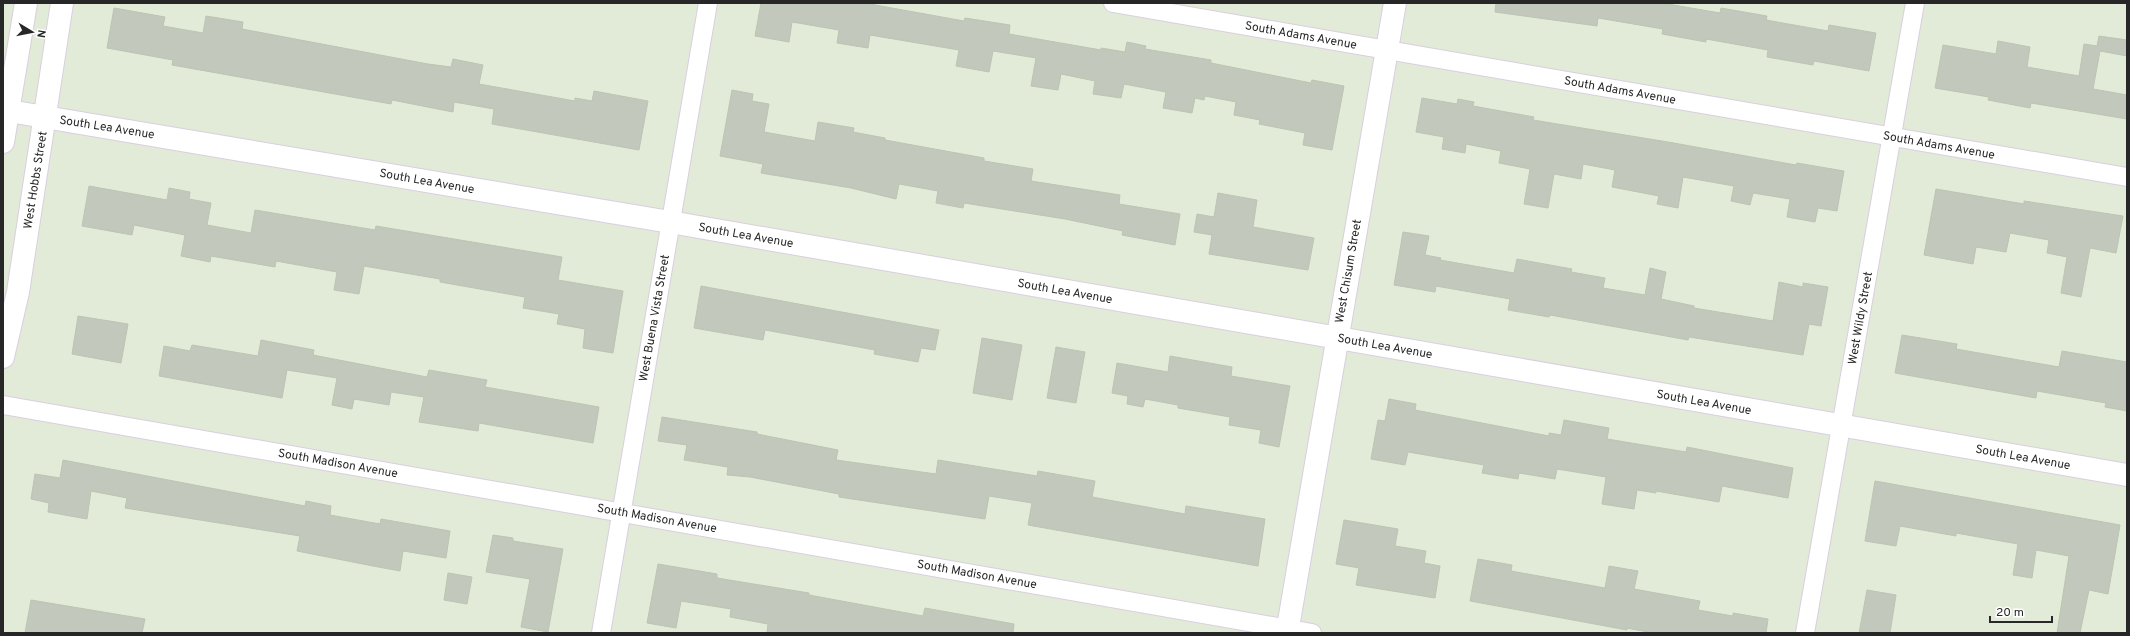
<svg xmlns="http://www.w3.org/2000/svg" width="2130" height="636" viewBox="0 0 2130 636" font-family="Overpass,sans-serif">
  <rect width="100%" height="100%" fill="#e2ead8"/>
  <path fill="#c2c8bb" stroke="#bcc4b3" d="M 761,3 L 864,3 L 964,21 L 965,18 L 1010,25 L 1009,34 L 1101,50 L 1101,48 L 1125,52 L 1127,42 L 1146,46 L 1145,49 L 1211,60 L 1211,63 L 1311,83 L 1312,80 L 1344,86 L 1332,150 L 1303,145 L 1305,133 L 1259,124 L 1260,120 L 1234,115 L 1236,102 L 1205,96 L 1204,100 L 1195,98 L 1192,113 L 1163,108 L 1166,92 L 1124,84 L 1121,98 L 1093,94 L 1095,81 L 1061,74 L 1058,90 L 1031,86 L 1036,58 L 993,51 L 989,72 L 956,66 L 959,50 L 870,35 L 868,48 L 837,43 L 839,30 L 792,22 L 789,42 L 755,36 Z
    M 1496,3 L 1662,3 L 1720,13 L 1721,8 L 1767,16 L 1766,20 L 1828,31 L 1829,25 L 1876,33 L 1869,71 L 1814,61 L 1813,65 L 1767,57 L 1768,50 L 1706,39 L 1706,42 L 1662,34 L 1663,29 L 1598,18 L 1597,26 L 1495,12 Z
    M 114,8 L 165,17 L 163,26 L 203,33 L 206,16 L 243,22 L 242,29 L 428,64 L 451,67 L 453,59 L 483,65 L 479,84 L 575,101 L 575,98 L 592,101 L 594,91 L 648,101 L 639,150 L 492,124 L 494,109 L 454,102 L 453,112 L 392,100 L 391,104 L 172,65 L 173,60 L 107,48 Z
    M 2099,36 L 2127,40 L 2127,56 L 2100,51 L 2093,89 L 2127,95 L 2127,119 L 2031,103 L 2030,108 L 1988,100 L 1989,97 L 1935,88 L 1943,45 L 1996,54 L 1998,41 L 2030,47 L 2027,67 L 2079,76 L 2084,44 L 2097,46 Z
    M 732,90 L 753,94 L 752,101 L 769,104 L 764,132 L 815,141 L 818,122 L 854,128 L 853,132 L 885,138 L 885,140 L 984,158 L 984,161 L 1033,169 L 1031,181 L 1120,195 L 1119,204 L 1180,214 L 1175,245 L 1122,235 L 1123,231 L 1065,219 L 964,203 L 963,208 L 936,203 L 938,191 L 899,184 L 896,199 L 851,188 L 761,173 L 763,164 L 720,156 Z
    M 1422,98 L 1457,104 L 1458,99 L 1474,102 L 1473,106 L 1534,117 L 1533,120 L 1668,142 L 1796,165 L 1797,163 L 1844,171 L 1837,211 L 1818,208 L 1815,222 L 1787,217 L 1790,199 L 1753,193 L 1750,205 L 1731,201 L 1734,186 L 1683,177 L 1678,208 L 1657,204 L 1659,196 L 1612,187 L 1615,170 L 1583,164 L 1581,179 L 1554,174 L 1548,208 L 1524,204 L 1530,169 L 1499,163 L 1501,151 L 1466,144 L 1465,153 L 1442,149 L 1444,137 L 1416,132 Z
    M 89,186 L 167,200 L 169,188 L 190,192 L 189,199 L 211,203 L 207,225 L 251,233 L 255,210 L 375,230 L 376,226 L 562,257 L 558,280 L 623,291 L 613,353 L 583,348 L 585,329 L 557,324 L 559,314 L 523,308 L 525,297 L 440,282 L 440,279 L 364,266 L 359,294 L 334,290 L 337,272 L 276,261 L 275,267 L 211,256 L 210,262 L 181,256 L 185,235 L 134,225 L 132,235 L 82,226 Z
    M 1936,189 L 2024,204 L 2024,201 L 2123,216 L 2116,253 L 2090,248 L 2081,297 L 2061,293 L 2067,257 L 2047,253 L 2049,240 L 2010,233 L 2006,252 L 1976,247 L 1973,264 L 1924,255 Z
    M 1218,193 L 1257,200 L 1253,227 L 1314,238 L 1308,270 L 1209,254 L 1212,235 L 1194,232 L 1197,214 L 1214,217 Z
    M 1403,232 L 1429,236 L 1425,255 L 1441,258 L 1440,260 L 1514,273 L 1517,259 L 1572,269 L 1571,272 L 1605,278 L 1603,288 L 1645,295 L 1650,268 L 1666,272 L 1661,299 L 1694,306 L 1694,308 L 1773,321 L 1779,282 L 1803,287 L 1803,283 L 1828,287 L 1821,326 L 1809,324 L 1803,355 L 1689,337 L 1688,340 L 1550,315 L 1549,317 L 1508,310 L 1510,299 L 1436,286 L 1435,292 L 1394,285 Z
    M 701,286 L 939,330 L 935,350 L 921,348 L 918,362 L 874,354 L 875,350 L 765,330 L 763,340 L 694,328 Z
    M 78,316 L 128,324 L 121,363 L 72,354 Z
    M 1902,335 L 1957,344 L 1956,349 L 2059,367 L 2062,351 L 2127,362 L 2127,411 L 2105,407 L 2106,403 L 2037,391 L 2036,398 L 1895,373 Z
    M 982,338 L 1022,345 L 1012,400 L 973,393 Z
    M 261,340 L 314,350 L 313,355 L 427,377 L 429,370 L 487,380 L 485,387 L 599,407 L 593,443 L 479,423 L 478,431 L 419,422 L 424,397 L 391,392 L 389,405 L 354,399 L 352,409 L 332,405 L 337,378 L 287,370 L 282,398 L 159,376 L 164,346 L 190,351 L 192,345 L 258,356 Z
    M 1056,347 L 1085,352 L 1076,403 L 1047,398 Z
    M 1170,356 L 1232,367 L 1231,376 L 1290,386 L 1279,447 L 1259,443 L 1261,430 L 1229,425 L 1230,417 L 1178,408 L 1178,405 L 1145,399 L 1143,407 L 1127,404 L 1128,396 L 1112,393 L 1117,363 L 1168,372 Z
    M 1389,399 L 1416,404 L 1415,410 L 1549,436 L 1549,433 L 1561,435 L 1564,420 L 1609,428 L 1607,439 L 1686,452 L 1687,447 L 1793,468 L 1788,498 L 1722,486 L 1719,502 L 1656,491 L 1656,493 L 1637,490 L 1634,509 L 1602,504 L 1606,477 L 1557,469 L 1555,479 L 1519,473 L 1518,479 L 1482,473 L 1484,465 L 1408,452 L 1405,465 L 1371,459 L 1378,420 L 1385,421 Z
    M 662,417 L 757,432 L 757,434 L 838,450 L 836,460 L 936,474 L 938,460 L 1037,476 L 1038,471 L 1095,481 L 1092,497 L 1185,514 L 1186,506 L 1265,519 L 1258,566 L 1028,525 L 1032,503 L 989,496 L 985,519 L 839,497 L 839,494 L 750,477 L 727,475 L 728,467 L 684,460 L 687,445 L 658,441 Z
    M 63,460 L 305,506 L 306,501 L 331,506 L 330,515 L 380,524 L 381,519 L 450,531 L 446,558 L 403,551 L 400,571 L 373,566 L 297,551 L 300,536 L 125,508 L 127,498 L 91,491 L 87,519 L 48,512 L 49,503 L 31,499 L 35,474 L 60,478 Z
    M 1875,481 L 2120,525 L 2108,594 L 2089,590 L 2080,633 L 2057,633 L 2069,556 L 2036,550 L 2032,578 L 2013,575 L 2018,544 L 1956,533 L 1956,536 L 1900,526 L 1896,546 L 1865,541 Z
    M 1344,520 L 1398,529 L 1395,546 L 1426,551 L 1424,563 L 1440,566 L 1435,598 L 1356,585 L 1359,568 L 1336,564 Z
    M 493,535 L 513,538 L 513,541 L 563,549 L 548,632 L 521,627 L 530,579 L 486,572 Z
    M 1478,559 L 1512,565 L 1511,571 L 1605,588 L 1609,566 L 1638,571 L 1634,589 L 1700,601 L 1698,610 L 1733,616 L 1733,613 L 1768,619 L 1766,633 L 1653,633 L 1627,628 L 1627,630 L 1470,601 Z
    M 658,564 L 717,574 L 717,578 L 809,593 L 809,595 L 923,616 L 925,608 L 1014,624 L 1013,633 L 767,633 L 768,624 L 730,617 L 731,609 L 681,601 L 676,628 L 647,623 Z
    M 448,573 L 472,577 L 467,604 L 444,600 Z
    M 1867,590 L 1896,595 L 1890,633 L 1859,633 Z
    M 31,600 L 145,619 L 142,633 L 25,633 Z"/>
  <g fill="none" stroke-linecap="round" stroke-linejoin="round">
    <g stroke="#dacee0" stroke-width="20">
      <path id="street" d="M 1113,3 L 2127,177
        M 3,405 L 1312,633
        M 601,633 L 708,3
        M 1805,633 L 1915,3"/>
    </g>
    <g stroke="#dacee0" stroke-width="24">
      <path id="secondary" d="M 3,110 L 670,222 L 2127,475
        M 3,142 L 26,3
        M 3,357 L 18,292 L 62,3
        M 1287,633 L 1395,3"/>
    </g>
    <use href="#street" stroke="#fff" stroke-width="18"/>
    <use href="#secondary" stroke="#fff" stroke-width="22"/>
  </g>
  <g text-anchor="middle" stroke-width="3" stroke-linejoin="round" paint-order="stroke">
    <g font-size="12" fill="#272727" stroke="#fff">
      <text transform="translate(1301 35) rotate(10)" y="4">South Adams Avenue</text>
      <text transform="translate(1620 90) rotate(10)" y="4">South Adams Avenue</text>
      <text transform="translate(107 127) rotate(9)" y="4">South Lea Avenue</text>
      <text transform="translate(1939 145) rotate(10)" y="4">South Adams Avenue</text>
      <text transform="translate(35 180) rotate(-81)" y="4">West Hobbs Street</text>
      <text transform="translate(427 181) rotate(10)" y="4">South Lea Avenue</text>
      <text transform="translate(746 235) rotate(10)" y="4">South Lea Avenue</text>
      <text transform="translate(1348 271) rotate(-80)" y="4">West Chisum Street</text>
      <text transform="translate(1065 291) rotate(10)" y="4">South Lea Avenue</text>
      <text transform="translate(654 318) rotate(-80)" y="4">West Buena Vista Street</text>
      <text transform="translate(1860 318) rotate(-80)" y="4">West Wildy Street</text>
      <text transform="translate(1385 346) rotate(10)" y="4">South Lea Avenue</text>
      <text transform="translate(1704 402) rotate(10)" y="4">South Lea Avenue</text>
      <text transform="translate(2023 457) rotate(10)" y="4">South Lea Avenue</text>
      <text transform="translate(338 463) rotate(10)" y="4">South Madison Avenue</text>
      <text transform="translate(657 518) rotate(10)" y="4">South Madison Avenue</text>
      <text transform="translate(977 574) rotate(10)" y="4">South Madison Avenue</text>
    </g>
  </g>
  <rect width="2130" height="636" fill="none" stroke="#272727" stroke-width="8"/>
  <g transform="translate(32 32) rotate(100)" stroke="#ffffff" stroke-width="3" paint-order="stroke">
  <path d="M0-3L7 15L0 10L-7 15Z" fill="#272727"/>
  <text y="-6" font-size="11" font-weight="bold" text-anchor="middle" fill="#272727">N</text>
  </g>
  <path d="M1990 616v6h62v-6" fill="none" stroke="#272727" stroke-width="2"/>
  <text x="1996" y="616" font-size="12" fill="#272727" stroke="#ffffff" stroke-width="3" paint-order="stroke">20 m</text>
</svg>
